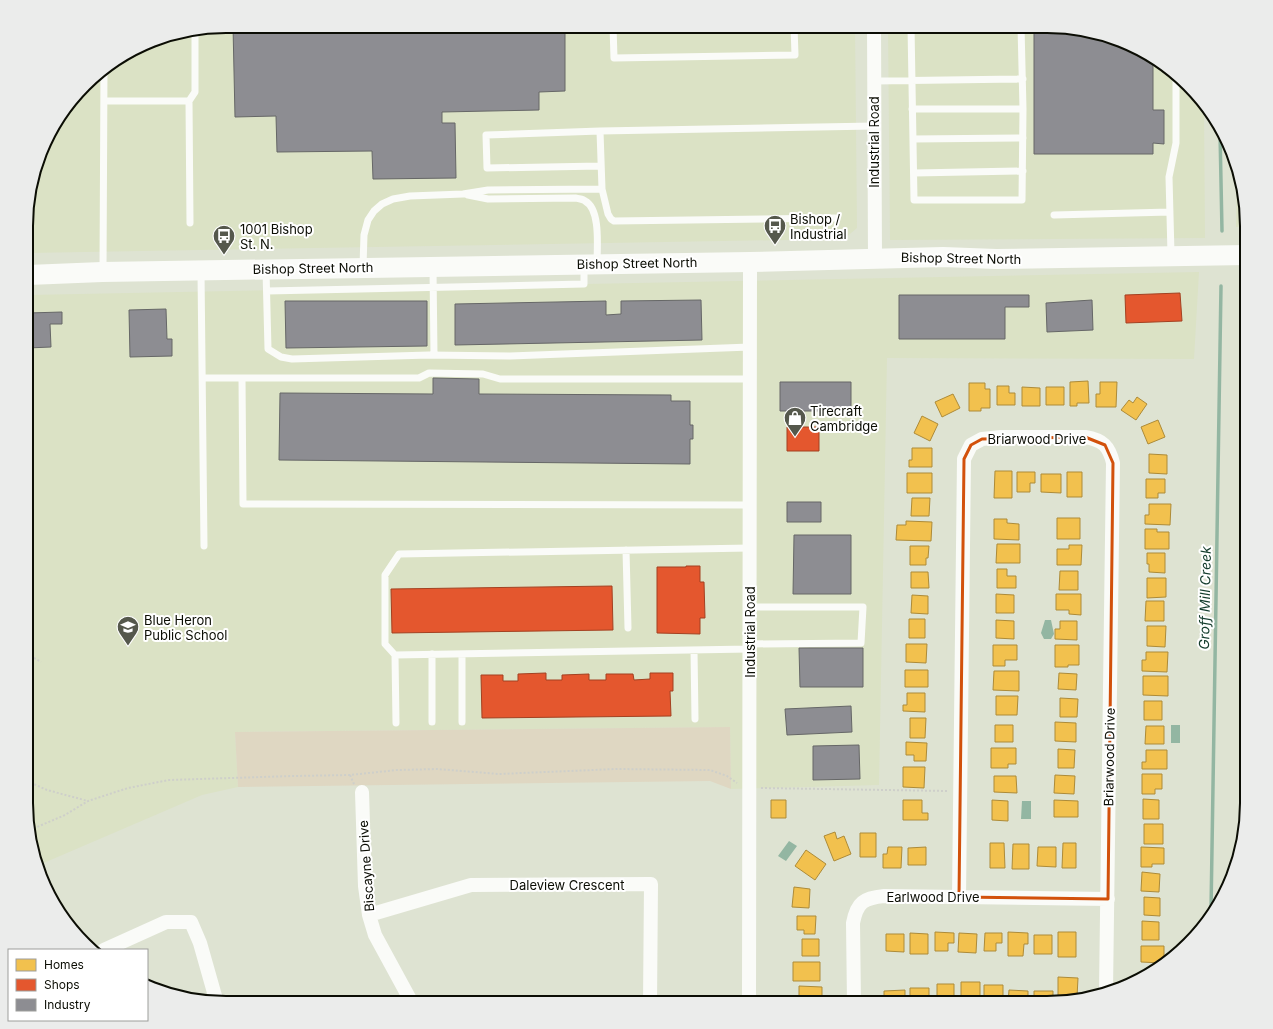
<svg xmlns="http://www.w3.org/2000/svg" width="1273" height="1029" viewBox="0 0 1273 1029" font-family="Inter,sans-serif">
  <rect width="100%" height="100%" fill="#dee3d2"/>
  <path fill="#dbe2c5" d="M 226,26 L 855,26 L 857,228 L 844,239 L 28,253 L 28,199 L 53,126 L 94,75 L 161,37 Z
    M 888,26 L 1060,26 L 1124,41 L 1188,84 L 1204,108 L 1205,238 L 890,240 Z
    M 1237,174 L 1247,226 L 1247,227 L 1236,227 Z
    M 1246,271 L 1247,817 L 1241,840 Z
    M 1199,272 L 1194,359 L 887,358 L 879,785 L 731,789 L 730,727 L 235,732 L 238,787 L 202,795 L 39,865 L 26,817 L 28,295 Z"/>
  <path fill="#dfd7c2" d="M 730,727 L 731,789 L 710,781 L 238,787 L 235,732 Z"/>
  <path fill="#93b6a2" d="M 1045,620 L 1051,620 L 1054,634 L 1051,639 L 1044,639 L 1041,633 Z
    M 1171,725 L 1180,725 L 1180,743 L 1171,743 Z
    M 1022,801 L 1031,801 L 1031,819 L 1021,819 Z
    M 789,841 L 797,846 L 786,861 L 778,856 Z"/>
  <path fill="#f2c14e" stroke="#ad8b38" d="M 1088,381 L 1089,403 L 1077,403 L 1077,406 L 1070,406 L 1070,382 Z
    M 1100,382 L 1117,382 L 1116,407 L 1096,407 L 1096,394 L 1100,394 Z
    M 969,383 L 985,383 L 985,389 L 990,389 L 990,408 L 981,408 L 981,411 L 969,411 Z
    M 997,386 L 1009,386 L 1009,393 L 1015,393 L 1015,405 L 997,405 Z
    M 1022,387 L 1040,388 L 1040,406 L 1022,406 Z
    M 1046,387 L 1064,387 L 1064,405 L 1046,405 Z
    M 953,394 L 960,408 L 942,417 L 935,402 Z
    M 1137,397 L 1147,404 L 1136,420 L 1121,410 L 1129,400 L 1133,403 Z
    M 922,416 L 938,424 L 930,441 L 914,433 Z
    M 1158,420 L 1165,437 L 1148,444 L 1141,427 Z
    M 912,448 L 932,448 L 932,467 L 909,467 L 909,460 L 912,460 Z
    M 1149,454 L 1167,455 L 1167,474 L 1149,473 Z
    M 995,471 L 1012,471 L 1012,498 L 994,498 Z
    M 1017,472 L 1035,472 L 1035,483 L 1030,483 L 1030,492 L 1017,492 Z
    M 1067,472 L 1082,472 L 1082,497 L 1067,497 Z
    M 907,473 L 932,473 L 932,493 L 907,493 Z
    M 1041,474 L 1061,474 L 1061,493 L 1041,492 Z
    M 1146,479 L 1165,479 L 1165,493 L 1158,493 L 1158,498 L 1146,498 Z
    M 912,498 L 930,498 L 929,516 L 911,516 Z
    M 1149,504 L 1171,504 L 1170,525 L 1145,524 L 1145,515 L 1149,515 Z
    M 1057,518 L 1080,518 L 1080,539 L 1057,539 Z
    M 994,519 L 1007,519 L 1007,523 L 1019,524 L 1019,540 L 994,539 Z
    M 906,521 L 932,522 L 931,541 L 896,540 L 897,525 L 906,525 Z
    M 1145,529 L 1157,529 L 1157,532 L 1169,532 L 1169,549 L 1145,549 Z
    M 997,544 L 1020,544 L 1020,563 L 996,563 Z
    M 1069,545 L 1082,545 L 1081,565 L 1057,565 L 1057,549 L 1069,549 Z
    M 910,546 L 929,546 L 928,558 L 926,558 L 926,565 L 910,565 Z
    M 1147,553 L 1165,553 L 1165,573 L 1149,572 L 1149,564 L 1147,564 Z
    M 997,569 L 1007,569 L 1007,576 L 1016,576 L 1016,588 L 997,588 Z
    M 1060,571 L 1078,571 L 1078,590 L 1059,590 Z
    M 911,572 L 928,572 L 929,588 L 911,588 Z
    M 1147,578 L 1166,578 L 1166,597 L 1147,598 Z
    M 996,594 L 1014,595 L 1014,613 L 996,613 Z
    M 1056,594 L 1081,594 L 1081,615 L 1069,614 L 1069,610 L 1056,610 Z
    M 912,595 L 928,596 L 928,614 L 911,613 Z
    M 1146,601 L 1164,601 L 1164,621 L 1145,621 Z
    M 909,619 L 925,619 L 925,638 L 909,638 Z
    M 996,620 L 1014,621 L 1014,639 L 996,638 Z
    M 1060,621 L 1077,621 L 1077,640 L 1055,639 L 1055,629 L 1060,629 Z
    M 1147,626 L 1166,626 L 1165,647 L 1147,646 Z
    M 906,644 L 927,644 L 926,663 L 906,662 Z
    M 993,645 L 1017,645 L 1017,660 L 1005,660 L 1005,666 L 993,666 Z
    M 1055,645 L 1079,645 L 1079,665 L 1068,665 L 1068,667 L 1055,667 Z
    M 1146,652 L 1168,652 L 1167,672 L 1142,671 L 1142,660 L 1146,660 Z
    M 905,670 L 928,670 L 928,687 L 905,687 Z
    M 994,671 L 1019,671 L 1019,691 L 993,690 Z
    M 1059,673 L 1077,674 L 1076,690 L 1058,689 Z
    M 1143,676 L 1168,676 L 1168,696 L 1143,695 Z
    M 907,693 L 925,693 L 925,712 L 903,711 L 903,705 L 907,705 Z
    M 996,696 L 1018,696 L 1017,715 L 996,715 Z
    M 1060,698 L 1078,699 L 1077,717 L 1060,717 Z
    M 1144,701 L 1162,701 L 1162,720 L 1144,720 Z
    M 910,718 L 926,718 L 925,738 L 910,738 Z
    M 1055,722 L 1076,723 L 1076,742 L 1055,741 Z
    M 995,725 L 1013,725 L 1013,742 L 995,742 Z
    M 1146,726 L 1164,726 L 1164,744 L 1145,744 Z
    M 906,742 L 927,743 L 926,761 L 914,761 L 914,755 L 906,755 Z
    M 991,748 L 1016,748 L 1016,764 L 1008,764 L 1008,768 L 991,768 Z
    M 1058,749 L 1075,750 L 1074,768 L 1058,768 Z
    M 1146,750 L 1167,750 L 1167,769 L 1142,769 L 1142,762 L 1146,762 Z
    M 903,767 L 925,767 L 924,788 L 903,787 Z
    M 1142,774 L 1162,774 L 1162,789 L 1155,789 L 1155,794 L 1142,794 Z
    M 1055,775 L 1075,776 L 1074,794 L 1054,793 Z
    M 994,776 L 1016,776 L 1017,793 L 994,792 Z
    M 1143,799 L 1159,800 L 1159,819 L 1143,819 Z
    M 771,800 L 786,800 L 786,818 L 771,818 Z
    M 903,800 L 922,800 L 922,813 L 928,813 L 928,820 L 903,820 Z
    M 992,800 L 1008,801 L 1008,821 L 992,820 Z
    M 1054,800 L 1078,801 L 1078,817 L 1054,817 Z
    M 1144,824 L 1163,824 L 1163,844 L 1144,844 Z
    M 835,832 L 837,839 L 844,836 L 851,854 L 834,861 L 824,836 Z
    M 860,833 L 876,833 L 876,857 L 860,857 Z
    M 990,843 L 1004,843 L 1005,868 L 990,868 Z
    M 1063,843 L 1076,843 L 1076,868 L 1062,868 Z
    M 1013,844 L 1029,844 L 1029,869 L 1012,869 Z
    M 888,847 L 902,847 L 901,868 L 883,868 L 883,854 L 887,854 Z
    M 926,847 L 926,865 L 908,865 L 908,848 Z
    M 1038,847 L 1056,847 L 1056,867 L 1037,866 Z
    M 1141,847 L 1164,848 L 1164,864 L 1152,864 L 1152,867 L 1141,867 Z
    M 806,850 L 826,864 L 815,880 L 795,866 Z
    M 1142,872 L 1160,874 L 1159,892 L 1141,891 Z
    M 794,887 L 810,889 L 809,908 L 792,907 Z
    M 1144,897 L 1160,898 L 1160,916 L 1144,915 Z
    M 797,916 L 816,916 L 815,934 L 804,934 L 804,930 L 797,930 Z
    M 1142,921 L 1159,922 L 1159,940 L 1142,940 Z
    M 935,932 L 954,933 L 954,943 L 948,943 L 948,951 L 935,951 Z
    M 1008,932 L 1028,933 L 1028,944 L 1024,944 L 1023,956 L 1008,956 Z
    M 1058,932 L 1076,932 L 1076,957 L 1058,957 Z
    M 910,933 L 928,934 L 928,954 L 910,954 Z
    M 959,933 L 977,934 L 976,953 L 958,952 Z
    M 985,933 L 1002,933 L 1002,943 L 996,943 L 996,951 L 984,951 Z
    M 886,934 L 904,934 L 904,952 L 886,951 Z
    M 1034,935 L 1052,935 L 1052,954 L 1034,954 Z
    M 802,939 L 819,939 L 819,956 L 802,956 Z
    M 1141,946 L 1164,946 L 1164,961 L 1162,963 L 1141,962 Z
    M 793,962 L 820,962 L 820,981 L 793,981 Z
    M 1058,977 L 1078,978 L 1077,997 L 1058,1001 Z
    M 961,982 L 980,982 L 980,1003 L 961,1003 Z
    M 937,984 L 954,984 L 954,1003 L 934,1003 L 934,997 L 937,997 Z
    M 984,985 L 1003,985 L 1003,1003 L 984,1003 Z
    M 799,986 L 822,987 L 822,1003 L 799,1003 Z
    M 910,988 L 929,988 L 929,1003 L 910,1003 Z
    M 905,990 L 905,1003 L 884,1003 L 884,991 Z
    M 1009,990 L 1028,991 L 1028,1003 L 1008,1003 Z
    M 1034,991 L 1053,991 L 1053,1002 L 1034,1003 Z"/>
  <path fill="#e4572e" stroke="#a34121" d="M 1180,293 L 1182,321 L 1126,323 L 1125,295 Z
    M 787,427 L 819,427 L 819,451 L 787,451 Z
    M 686,566 L 700,566 L 700,582 L 704,582 L 705,618 L 700,618 L 700,634 L 657,633 L 657,567 L 686,567 Z
    M 612,586 L 613,630 L 392,633 L 391,589 Z
    M 546,673 L 546,680 L 562,680 L 562,675 L 589,674 L 589,680 L 606,680 L 606,674 L 633,674 L 634,680 L 650,679 L 650,673 L 673,673 L 673,691 L 670,691 L 671,716 L 482,718 L 481,675 L 503,675 L 503,681 L 518,681 L 518,674 Z"/>
  <path fill="#8d8d92" stroke="#666767" d="M 233,26 L 565,26 L 565,91 L 539,92 L 539,110 L 442,112 L 442,123 L 455,123 L 456,178 L 373,179 L 372,151 L 277,152 L 276,116 L 235,117 Z
    M 1034,26 L 1060,26 L 1124,41 L 1153,60 L 1153,110 L 1164,110 L 1164,144 L 1153,143 L 1153,154 L 1034,154 Z
    M 899,295 L 1029,295 L 1029,307 L 1005,307 L 1005,339 L 899,339 Z
    M 701,300 L 702,340 L 455,345 L 455,304 L 606,301 L 606,315 L 621,314 L 621,301 Z
    M 1092,300 L 1093,330 L 1047,332 L 1046,303 Z
    M 285,301 L 427,301 L 427,346 L 286,348 Z
    M 166,309 L 167,339 L 172,339 L 172,356 L 130,357 L 129,310 Z
    M 62,312 L 62,324 L 50,324 L 51,347 L 27,348 L 28,313 Z
    M 433,378 L 479,379 L 479,394 L 671,395 L 671,401 L 690,401 L 690,425 L 693,425 L 693,439 L 690,439 L 690,464 L 279,460 L 280,393 L 433,394 Z
    M 780,382 L 851,382 L 851,411 L 780,411 Z
    M 787,502 L 821,502 L 821,522 L 787,522 Z
    M 794,535 L 851,535 L 851,594 L 793,594 Z
    M 799,648 L 863,648 L 863,687 L 800,687 Z
    M 851,706 L 852,732 L 787,735 L 785,709 Z
    M 859,745 L 860,779 L 813,780 L 813,746 Z"/>
  <g fill="none" stroke-linecap="round" stroke-linejoin="round">
    <path stroke="#93b6a2" stroke-width="3.5" d="M 1220,132 L 1222,231
      M 1211,911 L 1221,286"/>
    <path stroke="#cecfca" stroke-width="2" stroke-dasharray="2 2" stroke-linecap="butt" d="M 27,605 L 28,604
      M 27,654 L 41,662
      M 350,775 L 354,784
      M 27,781 L 47,790 L 88,801
      M 761,788 L 948,791
      M 30,830 L 65,815 L 88,801 L 128,788 L 169,780 L 293,776 L 350,775 L 397,770 L 437,769 L 499,774 L 616,769 L 710,770 L 727,776 L 737,783"/>
    <path stroke="#fafbf8" stroke-width="7" d="M 613,26 L 614,58 L 795,55 L 794,26
      M 911,26 L 914,200 L 1022,200 L 1023,109 L 1021,26
      M 874,81 L 1023,79
      M 105,101 L 189,101 L 190,223
      M 189,101 L 195,92 L 195,31
      M 912,109 L 1023,109
      M 600,131 L 874,126
      M 913,139 L 1023,138
      M 600,166 L 487,168 L 486,135 L 600,131 L 602,189 L 608,214 L 611,219 L 614,221 L 835,218
      M 914,173 L 1023,171
      M 468,195 L 488,199 L 576,198 C 579,199 583,199 585,201 C 601,209 597,248 597,264
      M 1054,215 L 1170,212
      M 1171,254 L 1169,177 L 1176,143 L 1176,76
      M 363,266 L 364,235 L 368,220 L 374,211 L 382,204 L 393,199 L 410,196 L 463,194 L 488,190 L 602,189
      M 433,269 L 434,355
      M 266,270 L 268,349 L 281,357 L 292,359 L 429,355 L 510,356 L 750,347
      M 103,271 L 104,69
      M 201,272 L 204,546
      M 267,291 L 584,284 L 584,266
      M 203,378 L 242,378
      M 750,505 L 243,504 L 242,378 L 419,378 L 429,373 L 483,374 L 500,379 L 750,379
      M 626,550 L 628,628
      M 750,644 L 861,643 L 863,607 L 750,607
      M 694,650 L 695,719
      M 432,654 L 432,722
      M 462,654 L 462,722
      M 395,655 L 385,644 L 385,575 L 399,554 L 750,548
      M 396,723 L 395,655 L 750,649"/>
    <path stroke="#fafbf8" stroke-width="14" d="M 874,26 L 875,258
      M 362,792 L 365,886 L 369,915 L 375,935 L 412,1003
      M 959,897 L 964,459 L 971,445 L 982,439 L 1001,437 L 1085,437 C 1103,440 1109,446 1113,463 L 1106,991
      M 369,915 L 471,885 L 651,884 L 650,1003
      M 104,950 L 166,922 L 191,922 L 200,943 L 217,1003
      M 749,1003 L 750,262
      M 854,1003 L 853,923 C 857,902 864,898 884,896 L 1108,899"/>
    <path stroke="#fafbf8" stroke-width="20" d="M 28,275 L 102,272 L 750,262 L 943,257 L 996,259 L 1247,255"/>
  </g>
  <path fill="none" stroke="#d2510b" stroke-width="3" stroke-linejoin="round" d="M 1085,437 L 1105,445 L 1113,463 L 1108,899 L 959,897 L 964,459 L 971,445 L 982,439 Z"/>
  <defs>
    <g id="bus-pin" transform="scale(1.15)"><path d="M0 17L-7.5 6A9.5 9.5 0 1 1 7.5 6Z" fill="#55584c" stroke="#fff"/><path d="M-5-6H5V4H4V6H2V4H-2V6H-4V4H-5ZM-3.5-4V0h7V-4ZM-3.5 1.2v1.5H-2V1.2ZM2 1.2v1.5H3.5V1.2Z" fill="#fff"/></g>
    <g id="shop-pin" transform="scale(1.15)"><path d="M0 17L-7.5 6A9.5 9.5 0 1 1 7.5 6Z" fill="#55584c" stroke="#fff"/><path d="M-5-2.5h2.3a2.7 3.5 0 0 1 5.4 0H5L5.5 6h-11ZM-1.5-2.5h3a1.5 2.3 0 0 0-3 0Z" fill="#fff"/></g>
    <g id="school-pin" transform="scale(1.15)"><path d="M0 17L-7.5 6A9.5 9.5 0 1 1 7.5 6Z" fill="#55584c" stroke="#fff"/><path d="M0-5L7-2L0 1L-7-2ZM-4 1L0 2.5L4 1V4Q0 6-4 4Z" fill="#fff"/></g>
  </defs>
  <g fill-rule="evenodd">
    <use href="#bus-pin" x="775" y="226"/>
    <use href="#bus-pin" x="224" y="236"/>
    <use href="#shop-pin" x="795" y="418"/>
    <use href="#school-pin" x="128" y="627"/>
  </g>
  <g text-anchor="middle" stroke-width="4" stroke-linejoin="round" paint-order="stroke">
    <g font-size="13" fill="#0b0d04" stroke="#fff">
      <text transform="translate(874 142) rotate(-90)" y="5">Industrial Road</text>
      <text transform="translate(961 258) rotate(1)" y="5">Bishop Street North</text>
      <text transform="translate(637 263) rotate(-1)" y="5">Bishop Street North</text>
      <text transform="translate(313 268) rotate(-1)" y="5">Bishop Street North</text>
      <text x="1037" y="444">Briarwood Drive</text>
      <text transform="translate(750 632) rotate(-90)" y="5">Industrial Road</text>
      <text transform="translate(1109 757) rotate(-89)" y="5">Briarwood Drive</text>
      <text transform="translate(366 866) rotate(-94)" y="5">Biscayne Drive</text>
      <text x="567" y="890">Daleview Crescent</text>
      <text x="933" y="902">Earlwood Drive</text>
    </g>
    <g font-size="13" fill="#0b0d04" stroke="#fff" text-anchor="start">
      <text x="790" y="224">Bishop /<tspan x="790" dy="15">Industrial</tspan></text>
      <text x="240" y="234">1001 Bishop<tspan x="240" dy="15">St. N.</tspan></text>
      <text x="810" y="416">Tirecraft<tspan x="810" dy="15">Cambridge</tspan></text>
      <text x="144" y="625">Blue Heron<tspan x="144" dy="15">Public School</tspan></text>
    </g>
    <g font-size="14" font-style="italic" fill="#143d2d" stroke="#fff">
      <text transform="translate(1205 598) rotate(-89)" y="5">Groff Mill Creek</text>
    </g>
  </g>
  <path d="M0 0H1273V1029H0ZM226 33H1047A193 193 0 0 1 1240 226V803A193 193 0 0 1 1047 996H226A193 193 0 0 1 33 803V226A193 193 0 0 1 226 33Z" fill="#ebeceb" fill-rule="evenodd"/>
  <path fill="none" stroke="#0b0d04" stroke-width="2" d="M226 33H1047A193 193 0 0 1 1240 226V803A193 193 0 0 1 1047 996H226A193 193 0 0 1 33 803V226A193 193 0 0 1 226 33Z"/>
  <rect x="8" y="949" width="140" height="72" fill="#ffffff" stroke="#9d9e9b"/>
  <rect x="16" y="959" width="20" height="12" fill="#f2c14e" stroke="#9d9e9b"/>
  <text x="44" y="969" font-size="12" fill="#0b0d04">Homes</text>
  <rect x="16" y="979" width="20" height="12" fill="#e4572e" stroke="#9d9e9b"/>
  <text x="44" y="989" font-size="12" fill="#0b0d04">Shops</text>
  <rect x="16" y="999" width="20" height="12" fill="#8d8d92" stroke="#9d9e9b"/>
  <text x="44" y="1009" font-size="12" fill="#0b0d04">Industry</text>
</svg>
